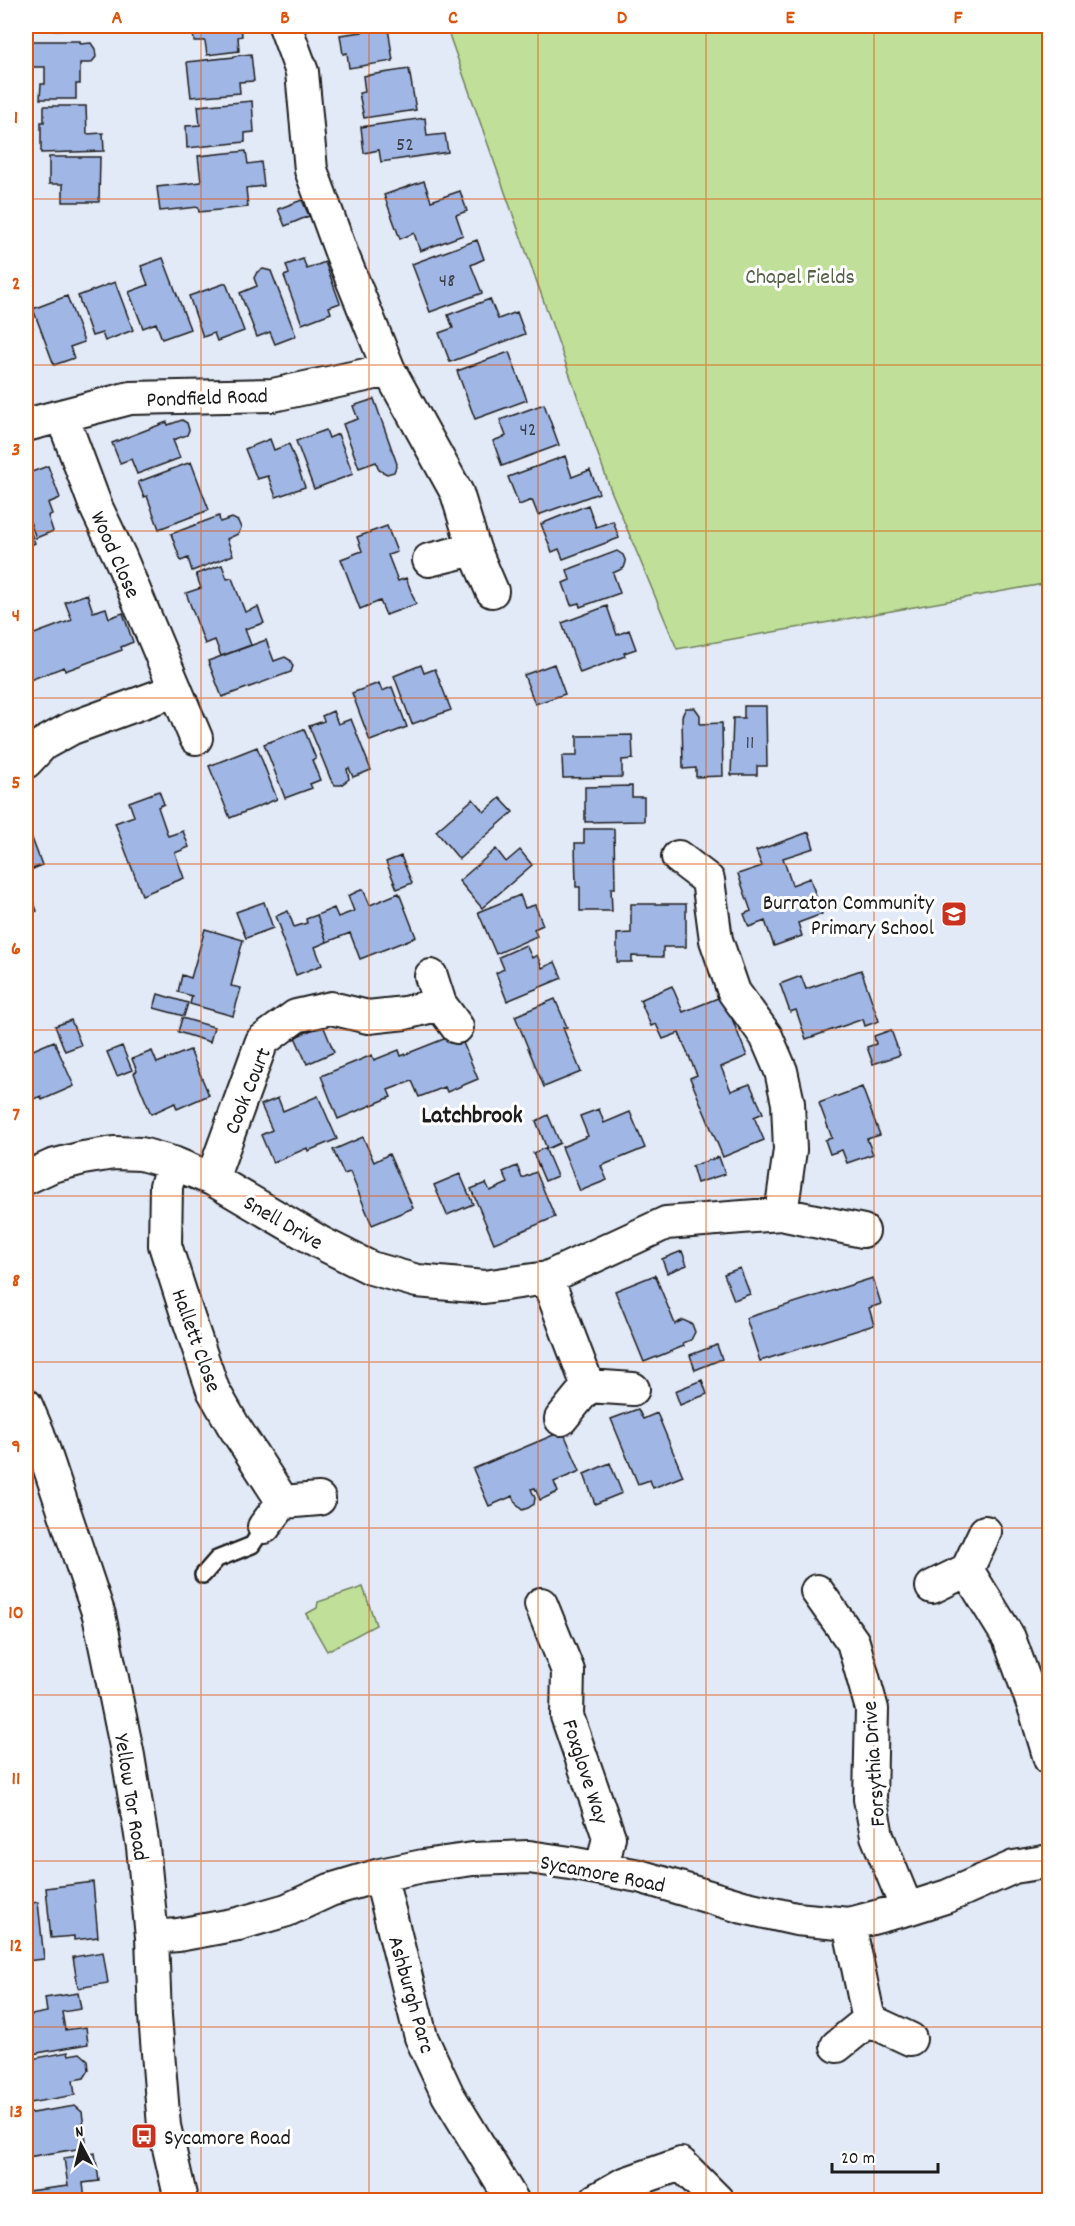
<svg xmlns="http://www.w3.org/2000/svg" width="1075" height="2226" viewBox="0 0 1075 2226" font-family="Dekko,sans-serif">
  <rect width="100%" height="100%" fill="#e2e9f7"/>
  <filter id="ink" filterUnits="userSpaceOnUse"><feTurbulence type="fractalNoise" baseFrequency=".0167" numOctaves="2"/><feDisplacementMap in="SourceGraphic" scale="12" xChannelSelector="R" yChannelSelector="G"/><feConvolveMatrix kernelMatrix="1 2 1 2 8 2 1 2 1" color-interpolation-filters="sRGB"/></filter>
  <g filter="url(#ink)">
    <path fill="#c0e099" stroke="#6e7e5a" stroke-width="1.5" d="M 446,26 L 1049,26 L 1049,583 L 677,649 L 610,488 Z
      M 363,1587 L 376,1625 L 327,1651 L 306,1614 L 317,1608 L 318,1602 Z"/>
    <path fill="#a0b6e4" stroke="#1c1c1c" stroke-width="1.5" d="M 40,26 L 85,26 L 85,29 L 40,30 Z
      M 192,26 L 241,26 L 242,36 L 238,37 L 239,51 L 207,55 L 205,41 L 194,41 Z
      M 362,26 L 397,26 L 397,27 L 388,28 L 393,61 L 349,68 L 347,53 L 343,54 L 340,35 L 362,32 Z
      M 31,41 L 80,41 L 80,44 L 91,43 L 95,49 L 96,57 L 91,63 L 80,63 L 80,84 L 76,84 L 76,99 L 40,99 L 41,84 L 45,84 L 45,67 L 31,67 Z
      M 251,54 L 254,81 L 239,82 L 240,93 L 191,97 L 187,62 L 234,57 L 234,56 Z
      M 409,69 L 416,110 L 364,118 L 359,93 L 365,92 L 363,76 Z
      M 252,101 L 254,132 L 245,133 L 245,142 L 187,148 L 186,126 L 200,125 L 198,106 Z
      M 44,106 L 86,106 L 87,134 L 103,133 L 104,151 L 41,153 L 41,122 L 44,122 Z
      M 425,118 L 427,136 L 445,134 L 448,152 L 381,162 L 379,150 L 364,153 L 361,127 Z
      M 246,151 L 248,164 L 261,162 L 264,186 L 246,188 L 248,207 L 199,212 L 198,207 L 160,211 L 157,187 L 201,182 L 198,156 Z
      M 49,157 L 100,157 L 99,202 L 63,202 L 63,184 L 49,184 Z
      M 424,181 L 431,201 L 460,191 L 467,211 L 456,215 L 463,235 L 420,251 L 414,233 L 400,239 L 384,195 Z
      M 302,200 L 309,216 L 285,226 L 278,209 Z
      M 477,240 L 484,259 L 471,265 L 482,293 L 430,312 L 412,264 Z
      M 163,258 L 190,329 L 162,339 L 156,323 L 143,328 L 129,292 L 148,285 L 141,266 Z
      M 303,259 L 307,269 L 325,262 L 340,303 L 329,307 L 331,313 L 302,324 L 284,276 L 289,274 L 286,265 Z
      M 263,269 L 271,271 L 296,336 L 275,344 L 270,332 L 257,337 L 240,293 L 257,286 L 254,278 L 257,272 Z
      M 115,282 L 133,330 L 105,341 L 102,333 L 92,336 L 78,296 Z
      M 226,283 L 244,331 L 217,341 L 214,333 L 203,337 L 189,296 Z
      M 67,296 L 84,342 L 70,347 L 74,358 L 54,365 L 33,309 Z
      M 490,299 L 498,319 L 517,312 L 525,334 L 450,362 L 439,333 L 453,328 L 448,315 Z
      M 26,306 L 33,328 L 26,331 Z
      M 509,352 L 527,400 L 475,419 L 457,371 Z
      M 374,399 L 397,464 L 394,472 L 387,474 L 379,470 L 376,462 L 359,468 L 343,424 L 358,419 L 353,406 Z
      M 544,404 L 559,445 L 502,466 L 493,441 L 506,436 L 500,420 Z
      M 182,420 L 187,423 L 189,430 L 187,435 L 173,440 L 180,458 L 137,474 L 131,459 L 120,463 L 112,443 L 167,422 L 168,425 Z
      M 326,430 L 329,438 L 338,434 L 353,474 L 314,489 L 296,441 Z
      M 270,439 L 274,450 L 289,444 L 305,487 L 276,497 L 268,476 L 257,479 L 245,449 Z
      M 565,456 L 572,477 L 590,470 L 599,493 L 538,515 L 532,500 L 519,505 L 508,477 Z
      M 191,462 L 209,510 L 159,529 L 147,496 L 144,497 L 138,482 Z
      M 48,466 L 60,498 L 48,503 L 52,514 L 48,516 L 53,531 L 36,538 L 30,522 L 27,523 L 35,543 L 26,547 L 26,474 Z
      M 588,505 L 596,527 L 613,521 L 619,538 L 563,559 L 559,549 L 552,552 L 541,524 Z
      M 219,516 L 220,522 L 232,518 L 238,521 L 241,528 L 238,534 L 227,539 L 233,555 L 192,571 L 188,558 L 181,561 L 171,534 Z
      M 387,526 L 397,552 L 388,555 L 398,581 L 406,578 L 416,604 L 386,615 L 380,601 L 360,609 L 341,559 L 362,551 L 357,537 Z
      M 617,551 L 623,555 L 626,562 L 624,568 L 613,573 L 620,593 L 580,607 L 579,603 L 571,605 L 563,583 L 570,580 L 567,570 Z
      M 222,565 L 227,579 L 232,578 L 245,612 L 258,607 L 264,623 L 245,629 L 251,645 L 221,656 L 215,640 L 205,644 L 186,593 L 201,588 L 196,574 Z
      M 87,594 L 93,612 L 106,608 L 109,618 L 123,613 L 133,642 L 121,647 L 122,650 L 65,671 L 64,667 L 27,681 L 29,684 L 26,685 L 26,637 L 72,620 L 65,602 Z
      M 607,606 L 617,635 L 629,630 L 636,649 L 624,653 L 625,656 L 580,673 L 562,623 Z
      M 266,640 L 274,661 L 285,657 L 290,660 L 293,666 L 291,672 L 222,697 L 208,661 Z
      M 554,664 L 565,694 L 535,704 L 524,675 Z
      M 421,665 L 424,673 L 435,669 L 451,710 L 412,724 L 394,676 Z
      M 379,683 L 382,691 L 392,687 L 407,727 L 370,741 L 352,693 Z
      M 744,706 L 766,706 L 767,766 L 757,766 L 757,775 L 731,775 L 733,718 L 744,718 Z
      M 686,708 L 695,708 L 700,715 L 700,724 L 722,723 L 723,776 L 696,777 L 696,768 L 683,769 L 682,716 Z
      M 333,711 L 338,724 L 351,719 L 371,770 L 353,777 L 349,768 L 347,769 L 349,779 L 341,785 L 335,785 L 331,780 L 309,726 L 324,721 L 322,716 Z
      M 304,729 L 316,759 L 312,760 L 320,780 L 310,784 L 312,788 L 285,798 L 264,744 Z
      M 632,735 L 633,759 L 622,760 L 622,777 L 563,778 L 562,756 L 577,756 L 577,736 Z
      M 257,747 L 277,799 L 230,818 L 209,766 Z
      M 632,786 L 632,797 L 644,797 L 644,821 L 585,822 L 585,787 Z
      M 159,791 L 164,804 L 158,807 L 168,836 L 183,831 L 189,847 L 175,853 L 184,878 L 142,895 L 115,823 L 134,816 L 129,802 Z
      M 500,798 L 513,812 L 459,859 L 436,831 L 473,799 L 484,812 Z
      M 584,829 L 614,829 L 615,888 L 611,888 L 612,911 L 580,911 L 580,887 L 576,887 L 575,843 L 584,843 Z
      M 809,832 L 814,848 L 783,858 L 792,885 L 810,878 L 822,914 L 798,923 L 802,936 L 774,946 L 765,921 L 749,927 L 744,914 L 751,911 L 738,874 L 762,866 L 756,851 Z
      M 30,833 L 42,865 L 26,872 L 26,835 Z
      M 496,849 L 506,862 L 520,850 L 532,865 L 482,908 L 459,881 Z
      M 401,856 L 412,883 L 397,889 L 386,862 Z
      M 26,880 L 37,911 L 26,915 Z
      M 363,889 L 370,905 L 399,893 L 416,937 L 360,959 L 350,933 L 327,942 L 317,915 L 334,908 L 338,917 L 354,911 L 348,896 Z
      M 520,895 L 525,908 L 535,905 L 543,925 L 534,929 L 537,936 L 496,954 L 478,912 Z
      M 264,902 L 273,928 L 246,938 L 236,912 Z
      M 631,904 L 686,904 L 686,947 L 663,947 L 663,957 L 632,956 L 632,962 L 617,962 L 617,934 L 631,933 Z
      M 288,911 L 294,927 L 307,923 L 306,919 L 317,915 L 327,942 L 315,947 L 322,965 L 296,975 L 280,933 L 282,932 L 276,916 Z
      M 205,929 L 243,940 L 231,986 L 241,988 L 233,1016 L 190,1004 L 192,996 L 178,992 L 182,975 L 191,978 Z
      M 526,945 L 532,958 L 537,955 L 542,968 L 555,962 L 562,978 L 507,1001 L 496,973 L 504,969 L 499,957 Z
      M 861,970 L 879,1021 L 865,1026 L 863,1019 L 806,1039 L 796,1010 L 790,1012 L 780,984 L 801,976 L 806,989 Z
      M 672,986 L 683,1012 L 723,996 L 747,1056 L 721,1067 L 731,1091 L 750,1084 L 763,1113 L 754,1117 L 764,1140 L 723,1157 L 690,1078 L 697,1075 L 679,1033 L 663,1039 L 656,1024 L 651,1026 L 640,1000 Z
      M 158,994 L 188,1003 L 184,1016 L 154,1008 Z
      M 555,999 L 567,1027 L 563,1028 L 581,1072 L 544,1087 L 515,1016 Z
      M 182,1018 L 214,1027 L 210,1042 L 178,1032 Z
      M 71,1020 L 81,1045 L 65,1051 L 55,1026 Z
      M 323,1025 L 334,1052 L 307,1064 L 295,1037 Z
      M 891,1030 L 900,1055 L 873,1064 L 867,1047 L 876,1044 L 874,1036 Z
      M 459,1033 L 478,1079 L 447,1092 L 445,1087 L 419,1097 L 412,1081 L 388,1090 L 391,1097 L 338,1119 L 321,1076 L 372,1055 L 374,1060 L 399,1050 L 401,1056 Z
      M 54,1041 L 74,1086 L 42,1100 L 41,1096 L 26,1102 L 26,1053 Z
      M 122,1046 L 132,1070 L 117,1076 L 107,1052 Z
      M 190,1050 L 209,1095 L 177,1109 L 175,1103 L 151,1114 L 134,1073 L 137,1071 L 132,1059 L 152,1051 L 157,1063 Z
      M 862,1087 L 880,1135 L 867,1139 L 873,1154 L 847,1163 L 842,1150 L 830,1154 L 825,1140 L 832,1138 L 819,1103 Z
      M 318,1096 L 337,1139 L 308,1151 L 307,1148 L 273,1163 L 261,1135 L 272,1130 L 261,1105 L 278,1098 L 283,1111 Z
      M 599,1109 L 604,1123 L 630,1112 L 645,1148 L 601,1166 L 607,1180 L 580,1191 L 562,1147 L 588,1136 L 580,1116 Z
      M 548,1115 L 560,1143 L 547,1149 L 536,1121 Z
      M 363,1137 L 374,1162 L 389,1154 L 413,1208 L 372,1225 L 350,1172 L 344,1174 L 333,1150 Z
      M 545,1148 L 557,1176 L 545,1181 L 533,1153 Z
      M 719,1157 L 725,1174 L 697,1183 L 692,1166 Z
      M 517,1166 L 522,1178 L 536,1172 L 555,1217 L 494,1243 L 471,1189 L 486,1183 L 490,1191 L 508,1183 L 503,1172 Z
      M 460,1174 L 473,1204 L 447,1215 L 434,1185 Z
      M 682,1251 L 687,1265 L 667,1273 L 662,1259 Z
      M 740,1268 L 750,1294 L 734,1300 L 724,1274 Z
      M 655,1275 L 675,1324 L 683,1320 L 692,1324 L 695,1332 L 691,1340 L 683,1343 L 684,1346 L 644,1362 L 615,1291 Z
      M 873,1278 L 881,1304 L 869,1308 L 874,1325 L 760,1361 L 746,1318 Z
      M 717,1345 L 722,1359 L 695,1370 L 690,1355 Z
      M 702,1380 L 707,1394 L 680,1405 L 675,1391 Z
      M 638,1409 L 643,1419 L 657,1413 L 683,1476 L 653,1488 L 650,1480 L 638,1484 L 611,1419 Z
      M 563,1431 L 580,1471 L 554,1482 L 558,1492 L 540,1500 L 535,1488 L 531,1489 L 535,1498 L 534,1504 L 528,1508 L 522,1510 L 517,1505 L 513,1496 L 489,1506 L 473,1469 Z
      M 610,1463 L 622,1493 L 595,1504 L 584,1474 Z
      M 26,1506 L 32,1526 L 26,1528 Z
      M 93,1882 L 98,1937 L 74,1940 L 74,1936 L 51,1938 L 46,1888 Z
      M 38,1902 L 44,1959 L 26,1961 L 26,1904 Z
      M 103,1952 L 108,1983 L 78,1988 L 73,1957 Z
      M 78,1993 L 81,2009 L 62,2012 L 65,2030 L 86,2027 L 88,2044 L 26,2055 L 26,2016 L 47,2012 L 45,1998 Z
      M 68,2052 L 69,2055 L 80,2053 L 88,2060 L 89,2070 L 84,2078 L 73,2080 L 75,2095 L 30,2103 L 26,2077 L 26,2060 Z
      M 75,2106 L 82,2112 L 86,2141 L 83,2148 L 27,2157 L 26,2114 Z
      M 95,2153 L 99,2181 L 83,2183 L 85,2200 L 30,2200 L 28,2191 L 68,2186 L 64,2158 Z"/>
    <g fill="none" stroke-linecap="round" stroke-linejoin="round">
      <g stroke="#1c1c1c" stroke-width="20">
        <path id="service" d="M 203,1575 L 217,1559 L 252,1545 L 264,1527"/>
      </g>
      <g stroke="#1c1c1c" stroke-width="36">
        <path id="minor" d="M 285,26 L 302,72 L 311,170 L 341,252 L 389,370 L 457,493 L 474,549 L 492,591
          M 62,416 L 96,507 L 120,557 L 196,738
          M 26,425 L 130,398 L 273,395 L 389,370
          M 429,560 L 474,549
          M 26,762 L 43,744 L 72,728 L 176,690
          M 678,857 L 708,880 L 716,940 L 734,992 L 766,1036 L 781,1071 L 788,1103 L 790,1150 L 781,1214
          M 431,976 L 440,1004
          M 173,1163 L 166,1186 L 165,1245 L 187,1314 L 213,1390 L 233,1425 L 283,1502 L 264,1527
          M 26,1178 L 52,1166 L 83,1158 L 114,1153 L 141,1154 L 173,1163 L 212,1179 L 321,1243 L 371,1268 L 417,1281 L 484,1287 L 547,1278 L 666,1223 L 781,1214 L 863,1231
          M 212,1179 L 262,1041 L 296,1016 L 331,1008 L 368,1017 L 405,1013 L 440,1004 L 457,1027
          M 547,1278 L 588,1386
          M 26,1405 L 38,1433 L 99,1615 L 128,1756 L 143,1847 L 152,1937 L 155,2016 L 164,2126 L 181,2200
          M 561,1419 L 588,1386 L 633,1389
          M 283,1502 L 319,1499
          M 967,1570 L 1009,1638 L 1036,1712 L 1050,1759
          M 932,1587 L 967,1570 L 985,1532
          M 817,1591 L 853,1642 L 872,1709 L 870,1799 L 877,1836 L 907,1909
          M 541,1604 L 568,1671 L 567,1716 L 609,1837 L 602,1869
          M 380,1875 L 421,2037 L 448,2095 L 512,2200
          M 849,1924 L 869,2020
          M 152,1937 L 178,1935 L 238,1924 L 287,1910 L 330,1890 L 380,1875 L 423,1866 L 473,1859 L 529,1857 L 570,1863 L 639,1876 L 743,1907 L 796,1919 L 849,1924 L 907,1909 L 948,1896 L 1014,1867 L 1050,1861
          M 837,2046 L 869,2020 L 910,2039
          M 596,2200 L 624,2184 L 681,2164 L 717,2200"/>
      </g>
      <use href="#service" stroke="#fff" stroke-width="15"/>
      <use href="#minor" stroke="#fff" stroke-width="32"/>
    </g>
  </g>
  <path fill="none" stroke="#de560d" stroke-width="1.5" stroke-opacity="0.55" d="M 201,26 L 201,2200M 369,26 L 369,2200M 538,26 L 538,2200M 706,26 L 706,2200M 874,26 L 874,2200M 26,199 L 1050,199M 26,365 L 1050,365M 26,531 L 1050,531M 26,698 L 1050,698M 26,864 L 1050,864M 26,1030 L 1050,1030M 26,1196 L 1050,1196M 26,1362 L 1050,1362M 26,1528 L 1050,1528M 26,1695 L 1050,1695M 26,1861 L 1050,1861M 26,2027 L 1050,2027"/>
  <defs>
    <g id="school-square" transform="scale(1.35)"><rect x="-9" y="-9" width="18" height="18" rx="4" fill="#c8321e" stroke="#fff"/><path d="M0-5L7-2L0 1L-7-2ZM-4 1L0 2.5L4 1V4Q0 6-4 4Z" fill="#fff"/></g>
    <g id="bus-square" transform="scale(1.35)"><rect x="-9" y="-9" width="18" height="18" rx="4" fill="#c8321e" stroke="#fff"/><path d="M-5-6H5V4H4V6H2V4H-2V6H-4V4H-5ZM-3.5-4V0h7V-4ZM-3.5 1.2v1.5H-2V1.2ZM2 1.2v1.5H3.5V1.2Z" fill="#fff"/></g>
  </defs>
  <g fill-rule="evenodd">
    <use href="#school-square" x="954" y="914"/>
    <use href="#bus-square" x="144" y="2136"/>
  </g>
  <g text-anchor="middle" stroke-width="6" stroke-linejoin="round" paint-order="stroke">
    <g font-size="20" fill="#3d424e">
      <text x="405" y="150">52</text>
      <text x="447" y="286">48</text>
      <text x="528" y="435">42</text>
      <text x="750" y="748">11</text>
    </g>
    <g font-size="22" fill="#556148" stroke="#fff">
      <text x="800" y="283">Chapel Fields</text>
    </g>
    <g font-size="22" fill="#1c1c1c" stroke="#fff">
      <text transform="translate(207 396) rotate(-2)" y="8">Pondfield Road</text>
      <text transform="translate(117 554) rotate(66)" y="8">Wood Close</text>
      <text transform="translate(246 1090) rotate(-68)" y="8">Cook Court</text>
      <text transform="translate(284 1221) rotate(30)" y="8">Snell Drive</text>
      <text transform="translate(198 1340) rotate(70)" y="8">Hallett Close</text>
      <text transform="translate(872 1764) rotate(-94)" y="8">Forsythia Drive</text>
      <text transform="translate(587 1771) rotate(72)" y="8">Foxglove Way</text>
      <text transform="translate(133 1797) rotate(81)" y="8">Yellow Tor Road</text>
      <text transform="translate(603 1872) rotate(11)" y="8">Sycamore Road</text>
      <text transform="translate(413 1994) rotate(74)" y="8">Ashburgh Parc</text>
    </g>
    <g font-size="22" fill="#1c1c1c" stroke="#fff" text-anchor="end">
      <text x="934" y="909">Burraton Community<tspan x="934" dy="25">Primary School</tspan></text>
      <text x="164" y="2144" text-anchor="start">Sycamore Road</text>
    </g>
    <g font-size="24" font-weight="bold" fill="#1c1c1c" stroke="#fff">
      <text x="472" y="1122">Latchbrook</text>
    </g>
  </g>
  <rect width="1075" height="2226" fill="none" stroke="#fff" stroke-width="66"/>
  <g transform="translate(81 2145) rotate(353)" stroke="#ffffff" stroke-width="4.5" paint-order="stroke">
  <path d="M0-4.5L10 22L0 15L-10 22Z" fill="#1c1c1c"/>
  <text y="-9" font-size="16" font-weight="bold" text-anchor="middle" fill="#1c1c1c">N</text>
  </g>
  <path d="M832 2163v9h106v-9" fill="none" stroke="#1c1c1c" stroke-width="3"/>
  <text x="841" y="2163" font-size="18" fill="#1c1c1c" stroke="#ffffff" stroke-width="4.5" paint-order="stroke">20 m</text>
  <rect x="33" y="33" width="1009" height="2160" fill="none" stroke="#de560d" stroke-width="2"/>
  <g font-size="20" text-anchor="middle" font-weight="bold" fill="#de560d">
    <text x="117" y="23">A</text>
    <text x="285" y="23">B</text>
    <text x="453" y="23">C</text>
    <text x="622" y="23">D</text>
    <text x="790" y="23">E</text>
    <text x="958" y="23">F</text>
    <text x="16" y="123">1</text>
    <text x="16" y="289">2</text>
    <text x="16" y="455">3</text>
    <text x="16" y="621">4</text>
    <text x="16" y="788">5</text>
    <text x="16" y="954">6</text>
    <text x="16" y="1120">7</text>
    <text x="16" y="1286">8</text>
    <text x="16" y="1452">9</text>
    <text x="16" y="1618">10</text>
    <text x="16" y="1784">11</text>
    <text x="16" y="1951">12</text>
    <text x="16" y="2117">13</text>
  </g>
</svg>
